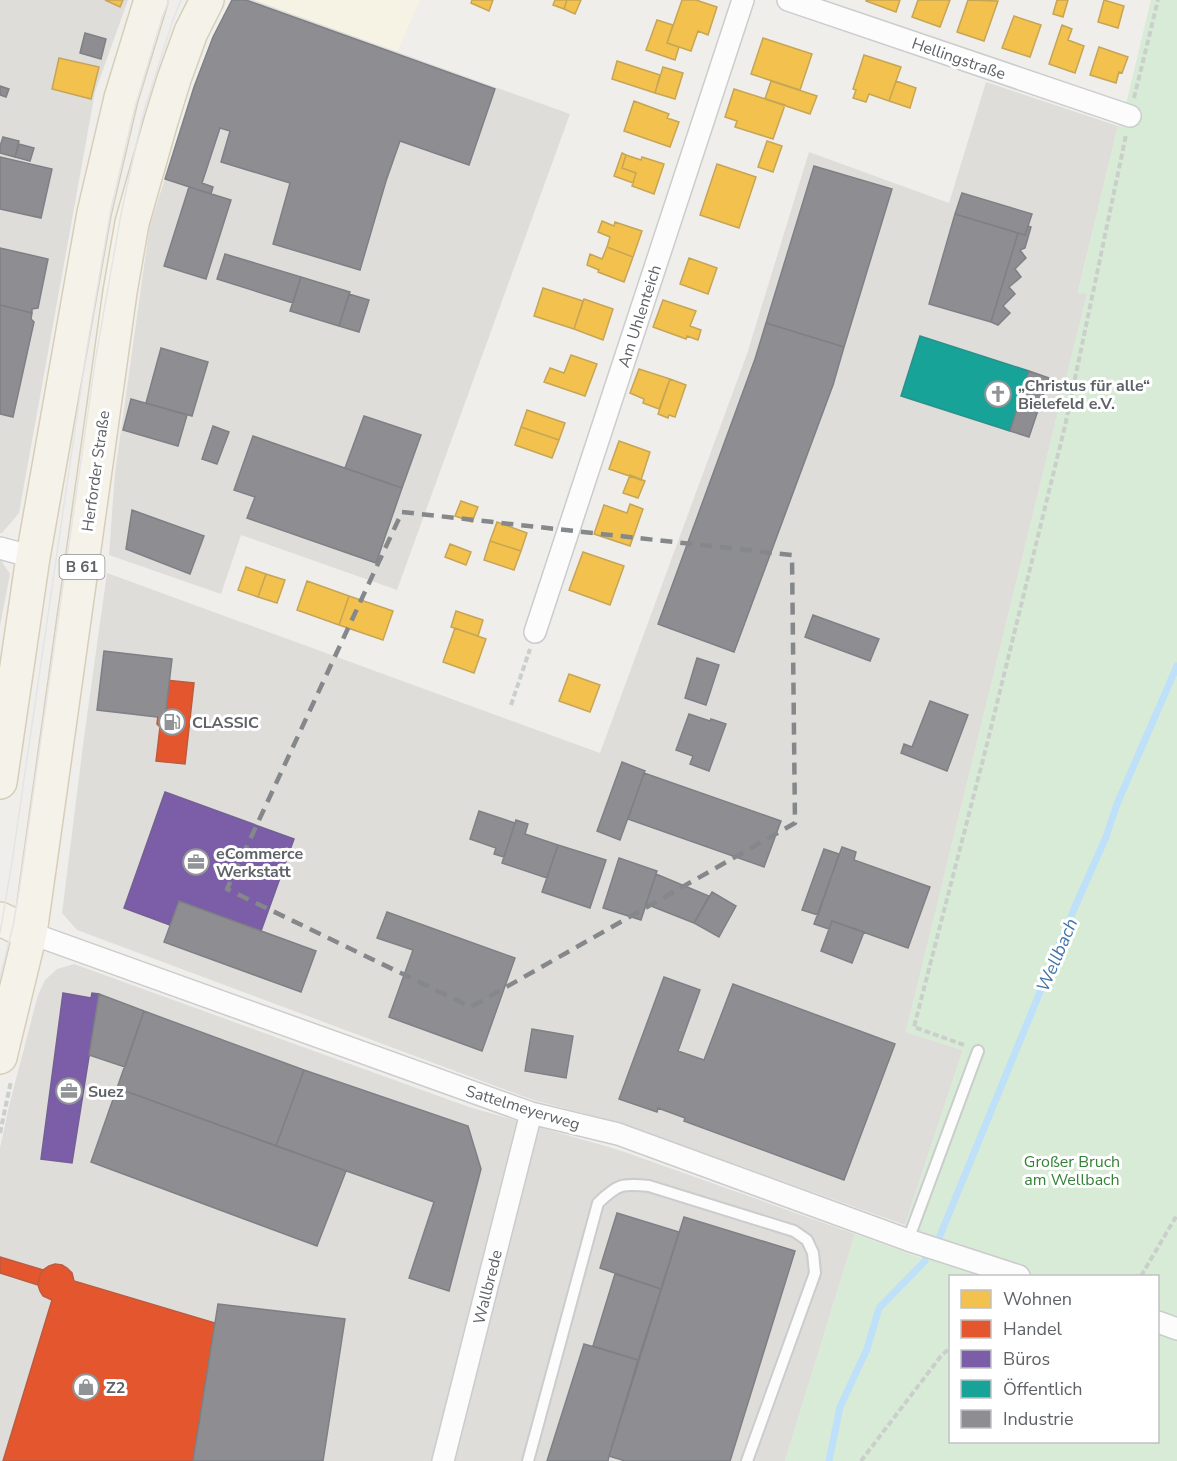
<svg xmlns="http://www.w3.org/2000/svg" width="1177" height="1461" viewBox="0 0 1177 1461" font-family="'Nunito Sans',sans-serif">
  <rect width="100%" height="100%" fill="#efeeea"/>
  <path fill="#f7f3e4" d="M 253,0 L 420,0 L 397,52 Z"/>
  <path fill="#dfddda" d="M 0,0 L 128,0 L 95,92 L 19,513 L 2,533 L 0,533 Z
    M 231,0 L 253,0 L 570,114 L 397,590 L 241,535 L 221,594 L 109,555 L 115,473 L 150,224 L 212,38 Z
    M 986,82 L 1118,126 L 1078,292 L 1087,294 L 906,1032 L 963,1050 L 905,1225 L 621,1123 L 533,1100 L 77,930 L 62,913 L 83,745 L 107,573 L 600,753 L 747,354 L 809,152 L 949,203 Z
    M 0,559 L 10,574 L 0,626 Z
    M 74,964 L 469,1107 L 619,1150 L 855,1234 L 785,1461 L 0,1461 L 0,1148 L 9,1106 L 38,995 L 45,980 L 57,969 Z"/>
  <path fill="#d8ebd6" fill-rule="evenodd" d="M 1151,0 L 1177,0 L 1177,1461 L 785,1461 L 855,1234 L 921,1258 L 930,1237 L 905,1225 L 963,1050 L 906,1032 L 1087,294 L 1078,293 L 1118,126 L 1126,104 ZM 950,1276 L 1158,1276 L 1158,1442 L 950,1442 Z"/>
  <path fill="#f2c14e" stroke="#c6a556" stroke-width="1.5" d="M 105,0 L 123,0 L 120,7 Z
    M 472,0 L 493,0 L 489,11 L 471,3 Z
    M 555,0 L 567,0 L 564,9 L 553,5 Z
    M 567,0 L 581,0 L 575,14 L 564,9 Z
    M 682,0 L 696,0 L 717,7 L 708,35 L 698,31 L 691,51 L 667,43 Z
    M 866,0 L 900,0 L 896,12 L 866,1 Z
    M 918,0 L 950,0 L 940,27 L 912,17 Z
    M 968,0 L 998,1 L 984,41 L 957,32 Z
    M 1057,0 L 1068,0 L 1063,17 L 1053,14 Z
    M 1104,0 L 1124,6 L 1118,28 L 1098,22 Z
    M 1014,16 L 1041,25 L 1030,57 L 1002,48 Z
    M 657,20 L 673,25 L 667,43 L 679,47 L 675,60 L 646,50 Z
    M 1062,25 L 1072,29 L 1068,40 L 1084,46 L 1075,73 L 1049,64 Z
    M 763,38 L 812,54 L 800,90 L 751,74 Z
    M 1099,47 L 1128,57 L 1122,73 L 1119,72 L 1116,83 L 1090,75 Z
    M 864,55 L 901,67 L 889,101 L 869,94 L 866,102 L 853,98 L 856,90 L 853,89 Z
    M 59,58 L 99,67 L 91,99 L 52,89 Z
    M 617,61 L 660,75 L 655,93 L 612,79 Z
    M 663,67 L 683,73 L 675,99 L 655,93 Z
    M 771,81 L 817,96 L 810,114 L 765,99 Z
    M 896,81 L 916,88 L 910,108 L 889,101 Z
    M 734,89 L 785,105 L 773,139 L 735,127 L 737,121 L 725,117 Z
    M 634,101 L 669,114 L 667,118 L 679,122 L 670,147 L 624,131 Z
    M 767,141 L 782,146 L 773,172 L 758,167 Z
    M 622,153 L 626,155 L 622,168 L 636,173 L 633,183 L 614,176 Z
    M 626,155 L 641,160 L 642,157 L 664,164 L 654,194 L 632,186 L 636,173 L 622,168 Z
    M 717,164 L 756,177 L 739,228 L 700,215 Z
    M 602,221 L 614,226 L 615,222 L 642,231 L 633,257 L 607,247 L 610,237 L 598,232 Z
    M 607,247 L 633,257 L 624,282 L 598,272 L 599,270 L 587,265 L 590,254 L 602,259 Z
    M 689,258 L 717,268 L 708,294 L 680,284 Z
    M 543,288 L 583,301 L 574,329 L 534,316 Z
    M 584,299 L 613,309 L 603,340 L 574,329 Z
    M 663,300 L 696,311 L 690,326 L 701,330 L 698,340 L 687,336 L 686,339 L 653,327 Z
    M 571,355 L 597,364 L 585,396 L 544,382 L 550,368 L 564,373 Z
    M 639,369 L 670,379 L 659,409 L 643,403 L 644,399 L 630,393 Z
    M 670,379 L 686,385 L 675,417 L 669,415 L 668,418 L 658,414 Z
    M 527,410 L 565,423 L 559,440 L 521,427 Z
    M 521,427 L 559,440 L 552,458 L 515,445 Z
    M 619,441 L 650,452 L 641,480 L 609,469 Z
    M 630,475 L 645,481 L 638,498 L 623,493 Z
    M 461,501 L 478,507 L 472,522 L 455,516 Z
    M 630,504 L 643,509 L 630,546 L 594,534 L 604,505 L 627,513 Z
    M 497,522 L 527,533 L 521,551 L 490,541 Z
    M 490,541 L 521,551 L 514,570 L 484,560 Z
    M 450,544 L 471,552 L 466,565 L 445,557 Z
    M 583,552 L 624,566 L 610,605 L 569,590 Z
    M 246,567 L 266,574 L 258,597 L 238,590 Z
    M 266,574 L 285,580 L 277,603 L 258,597 Z
    M 307,581 L 349,596 L 339,625 L 297,610 Z
    M 349,596 L 393,611 L 383,640 L 339,625 Z
    M 456,611 L 483,620 L 478,636 L 451,627 Z
    M 455,628 L 486,639 L 474,673 L 443,662 Z
    M 569,674 L 600,685 L 590,712 L 559,701 Z"/>
  <path fill="#e4572e" stroke="#bc5b3f" stroke-width="1.5" d="M 165,680 L 194,683 L 185,764 L 156,761 L 160,727 L 157,724 L 162,682 Z
    M 0,1257 L 43,1270 L 40,1275 L 38,1285 L 0,1273 Z
    M 55,1264 L 62,1265 L 67,1268 L 72,1273 L 74,1281 L 215,1323 L 193,1461 L 3,1461 L 52,1300 L 43,1296 L 40,1291 L 38,1285 L 40,1275 L 43,1270 L 49,1266 Z"/>
  <path fill="#7b5ea7" stroke="#736094" stroke-width="1.5" d="M 165,792 L 294,839 L 261,931 L 179,901 L 170,925 L 124,908 Z
    M 63,993 L 91,998 L 92,993 L 99,994 L 72,1163 L 41,1159 Z"/>
  <path fill="#17a398" stroke="#2d908a" stroke-width="1.5" d="M 920,336 L 1029,371 L 1010,431 L 901,396 Z"/>
  <path fill="#8d8d92" stroke="#7f8085" stroke-width="1.5" d="M 232,0 L 246,0 L 495,89 L 469,165 L 400,141 L 386,181 L 360,270 L 273,244 L 290,183 L 221,162 L 230,131 L 220,128 L 202,183 L 213,187 L 211,194 L 165,179 L 194,87 L 213,37 Z
    M 85,33 L 106,39 L 101,59 L 80,53 Z
    M 0,86 L 9,89 L 6,97 L 0,95 Z
    M 3,137 L 19,141 L 15,157 L 0,153 L 0,146 Z
    M 19,144 L 34,148 L 30,161 L 15,157 Z
    M 0,157 L 52,169 L 41,218 L 0,209 Z
    M 814,166 L 892,189 L 844,347 L 766,323 Z
    M 189,187 L 231,200 L 206,279 L 164,266 Z
    M 962,193 L 1032,214 L 1025,235 L 955,214 Z
    M 955,214 L 1018,233 L 991,322 L 929,304 Z
    M 1028,226 L 1031,227 L 1025,248 L 1020,250 L 1026,258 L 1015,269 L 1021,277 L 1009,287 L 1015,294 L 1003,306 L 1010,313 L 998,325 L 991,322 L 1018,233 L 1025,235 Z
    M 0,248 L 48,259 L 38,308 L 32,309 L 32,313 L 0,305 Z
    M 225,254 L 301,277 L 293,303 L 217,279 Z
    M 301,277 L 350,292 L 339,326 L 290,311 Z
    M 349,294 L 369,300 L 359,332 L 339,326 Z
    M 0,305 L 32,313 L 31,319 L 34,322 L 13,417 L 0,414 Z
    M 766,323 L 844,347 L 833,385 L 734,652 L 658,624 L 755,359 Z
    M 161,348 L 208,362 L 192,416 L 146,403 Z
    M 1029,371 L 1049,378 L 1029,437 L 1010,431 Z
    M 131,399 L 187,415 L 178,446 L 123,430 Z
    M 364,416 L 421,435 L 402,488 L 345,468 Z
    M 213,426 L 229,432 L 217,464 L 202,459 Z
    M 253,436 L 402,488 L 376,563 L 247,518 L 255,497 L 234,490 Z
    M 132,510 L 204,536 L 190,574 L 126,549 Z
    M 813,615 L 879,639 L 870,661 L 805,637 Z
    M 104,651 L 172,659 L 165,718 L 97,710 Z
    M 697,658 L 719,665 L 706,705 L 685,698 Z
    M 930,701 L 968,715 L 947,771 L 901,753 L 904,744 L 912,747 Z
    M 689,714 L 710,721 L 711,719 L 726,724 L 709,771 L 690,764 L 693,756 L 676,750 Z
    M 622,762 L 645,771 L 620,840 L 597,831 Z
    M 644,773 L 781,821 L 764,867 L 628,819 Z
    M 479,811 L 515,823 L 504,857 L 494,854 L 496,848 L 470,839 Z
    M 516,820 L 528,824 L 525,834 L 558,845 L 547,878 L 502,863 Z
    M 558,845 L 606,860 L 590,908 L 542,892 Z
    M 842,847 L 856,852 L 854,860 L 930,887 L 908,948 L 832,921 L 829,929 L 814,924 Z
    M 824,849 L 839,854 L 818,915 L 802,910 Z
    M 619,858 L 657,871 L 641,920 L 603,908 Z
    M 656,874 L 709,896 L 694,923 L 646,904 Z
    M 712,892 L 736,906 L 719,937 L 694,923 Z
    M 179,901 L 316,951 L 301,992 L 164,942 Z
    M 387,912 L 515,958 L 482,1051 L 389,1017 L 413,950 L 377,938 Z
    M 832,921 L 864,932 L 852,963 L 821,951 Z
    M 664,977 L 700,990 L 678,1051 L 704,1060 L 733,984 L 895,1044 L 844,1180 L 684,1121 L 685,1118 L 658,1108 L 657,1112 L 619,1099 Z
    M 99,994 L 144,1011 L 125,1067 L 89,1055 Z
    M 144,1011 L 304,1070 L 276,1146 L 117,1088 Z
    M 532,1029 L 573,1036 L 566,1078 L 525,1071 Z
    M 304,1070 L 468,1126 L 481,1169 L 449,1291 L 409,1278 L 434,1202 L 276,1146 Z
    M 117,1088 L 346,1171 L 317,1246 L 91,1162 Z
    M 617,1213 L 679,1232 L 661,1289 L 600,1268 Z
    M 684,1217 L 795,1251 L 730,1461 L 625,1461 L 609,1456 Z
    M 615,1274 L 661,1289 L 638,1360 L 593,1346 Z
    M 218,1304 L 345,1319 L 323,1461 L 193,1461 Z
    M 584,1344 L 638,1360 L 609,1456 L 608,1461 L 547,1461 Z"/>
  <g fill="none" stroke-linecap="round" stroke-linejoin="round">
    <path stroke="#bfe0f9" stroke-width="7" d="M 937,1243 L 1074,909 L 1106,837 L 1117,804 L 1177,666
      M 829,1461 L 840,1407 L 867,1349 L 879,1308 L 925,1261"/>
    <g stroke="#cbcccc" stroke-width="14">
      <path id="lane" d="M 908,1240 L 978,1051
        M 528,1461 L 598,1203 C 618,1184 622,1183 649,1186 L 794,1231 L 807,1240 L 813,1253 L 815,1273 L 747,1461"/>
    </g>
    <g stroke="#cbcccc" stroke-width="24">
      <path id="street" d="M 788,0 L 1130,116
        M 0,548 L 33,557
        M 535,632 L 743,0
        M 30,933 L 531,1113 L 618,1134 L 908,1240 L 1019,1276
        M 1158,1322 L 1177,1329
        M 443,1461 L 531,1113"/>
    </g>
    <g stroke="#d7ceb8" stroke-width="36">
      <path id="primary" d="M 0,782 L 33,557 L 94,213 L 121,98 L 151,0
        M 0,919 L 30,933
        M 0,1057 L 30,933 L 120,292 L 132,223 L 161,121 L 174,79 L 191,32 L 207,0"/>
    </g>
    <path stroke="#cacfcc" stroke-width="4" stroke-dasharray="6 3" stroke-linecap="butt" d="M 1134,98 L 1158,0
      M 511,705 L 530,649
      M 964,1045 L 914,1027 L 988,740 L 1065,426 L 1126,135
      M 0,1133 L 11,1081
      M 1141,1276 L 1177,1215
      M 861,1461 L 941,1356 L 950,1348"/>
    <use href="#lane" stroke="#fdfcfc" stroke-width="10"/>
    <use href="#street" stroke="#fdfcfc" stroke-width="21"/>
    <use href="#primary" stroke="#f4f2e9" stroke-width="33"/>
    <path stroke="#e4e4e4" stroke-width="1.5" d="M 0,933 L 12,862 L 86,354 L 111,209 L 135,107 L 162,18 L 169,0
      M 0,977 L 13,926 L 20,885 L 96,356 L 121,214 L 143,114 L 173,20 L 181,0"/>
  </g>
  <path fill="none" stroke="#84888a" stroke-width="4.5" stroke-dasharray="12 8" stroke-linejoin="round" d="M 402,512 L 792,555 L 795,823 L 471,1007 L 227,889 Z"/>
  <defs>
    <g id="church-ring" transform="scale(1.35)"><circle r="9.5" fill="#fff" stroke="#919496" stroke-width="1.5"/><path d="M-1.2-6h2.4v3.5h3.3v2.4h-3.3V6h-2.4V-.1h-3.3v-2.4h3.3Z" fill="#919496"/></g>
    <g id="fuel-ring" transform="scale(1.35)"><circle r="9.5" fill="#fff" stroke="#919496" stroke-width="1.5"/><path d="M-5.5-6h7V0h2V4h1.3V-2.5L3-4.5l.8-.8L6-3V5H2.5V1h-1V6h-7ZM-4.2-4.7v3.2H.2V-4.7Z" fill="#919496"/></g>
    <g id="office-ring" transform="scale(1.35)"><circle r="9.5" fill="#fff" stroke="#919496" stroke-width="1.5"/><path d="M-6-3h4V-5.5h4V-3h4V5H-6ZM-1-4.5V-3h2v-1.5ZM-6 0V1H6V0Z" fill="#919496"/></g>
    <g id="shop-ring" transform="scale(1.35)"><circle r="9.5" fill="#fff" stroke="#919496" stroke-width="1.5"/><path d="M-5-2.5h2.3a2.7 3.5 0 0 1 5.4 0H5L5.5 6h-11ZM-1.5-2.5h3a1.5 2.3 0 0 0-3 0Z" fill="#919496"/></g>
  </defs>
  <g fill-rule="evenodd">
    <use href="#church-ring" x="998" y="394"/>
    <use href="#fuel-ring" x="172" y="722"/>
    <use href="#office-ring" x="196" y="862"/>
    <use href="#office-ring" x="69" y="1091"/>
    <use href="#shop-ring" x="86" y="1387"/>
  </g>
  <g text-anchor="middle" stroke-width="6" stroke-linejoin="round" paint-order="stroke">
    <rect fill="#fff" stroke="#8f9295" stroke-width="1.5" x="59.5" y="555" width="45" height="24" rx="4.5"/>
    <g font-size="15" font-weight="bold" fill="#5f6368">
      <text x="82" y="572">B 61</text>
    </g>
    <g font-size="16" fill="#5f6368" stroke="#fff">
      <text transform="translate(959 58) rotate(19)" y="6">Hellingstraße</text>
      <text transform="translate(639 316) rotate(-72)" y="6">Am Uhlenteich</text>
      <text transform="translate(95 471) rotate(-82)" y="6">Herforder Straße</text>
      <text transform="translate(523 1107) rotate(17)" y="6">Sattelmeyerweg</text>
      <text transform="translate(487 1287) rotate(-76)" y="6">Wallbrede</text>
    </g>
    <g font-size="16" font-weight="bold" fill="#5f6368" stroke="#fff" text-anchor="start">
      <text x="1018" y="391">„Christus für alle“<tspan x="1018" dy="18">Bielefeld e.V.</tspan></text>
      <text x="192" y="728">CLASSIC</text>
      <text x="216" y="859">eCommerce<tspan x="216" dy="18">Werkstatt</tspan></text>
      <text x="88" y="1097">Suez</text>
      <text x="106" y="1393">Z2</text>
    </g>
    <g font-size="16" fill="#348238" stroke="#fff">
      <text x="1072" y="1167">Großer Bruch<tspan x="1072" dy="18">am Wellbach</tspan></text>
    </g>
    <g font-size="18" font-style="italic" fill="#4174aa" stroke="#fff">
      <text transform="translate(1057 955) rotate(-67)" y="6">Wellbach</text>
    </g>
  </g>
  <rect x="949" y="1275" width="210" height="168" fill="#ffffff" stroke="#bfc1c3" stroke-width="1.5"/>
  <rect x="961" y="1290" width="30" height="18" fill="#f2c14e" stroke="#bfc1c3" stroke-width="1.5"/>
  <text x="1003" y="1305" font-size="18" fill="#5f6368">Wohnen</text>
  <rect x="961" y="1320" width="30" height="18" fill="#e4572e" stroke="#bfc1c3" stroke-width="1.5"/>
  <text x="1003" y="1335" font-size="18" fill="#5f6368">Handel</text>
  <rect x="961" y="1350" width="30" height="18" fill="#7b5ea7" stroke="#bfc1c3" stroke-width="1.5"/>
  <text x="1003" y="1365" font-size="18" fill="#5f6368">Büros</text>
  <rect x="961" y="1380" width="30" height="18" fill="#17a398" stroke="#bfc1c3" stroke-width="1.5"/>
  <text x="1003" y="1395" font-size="18" fill="#5f6368">Öffentlich</text>
  <rect x="961" y="1410" width="30" height="18" fill="#8d8d92" stroke="#bfc1c3" stroke-width="1.5"/>
  <text x="1003" y="1425" font-size="18" fill="#5f6368">Industrie</text>
</svg>
